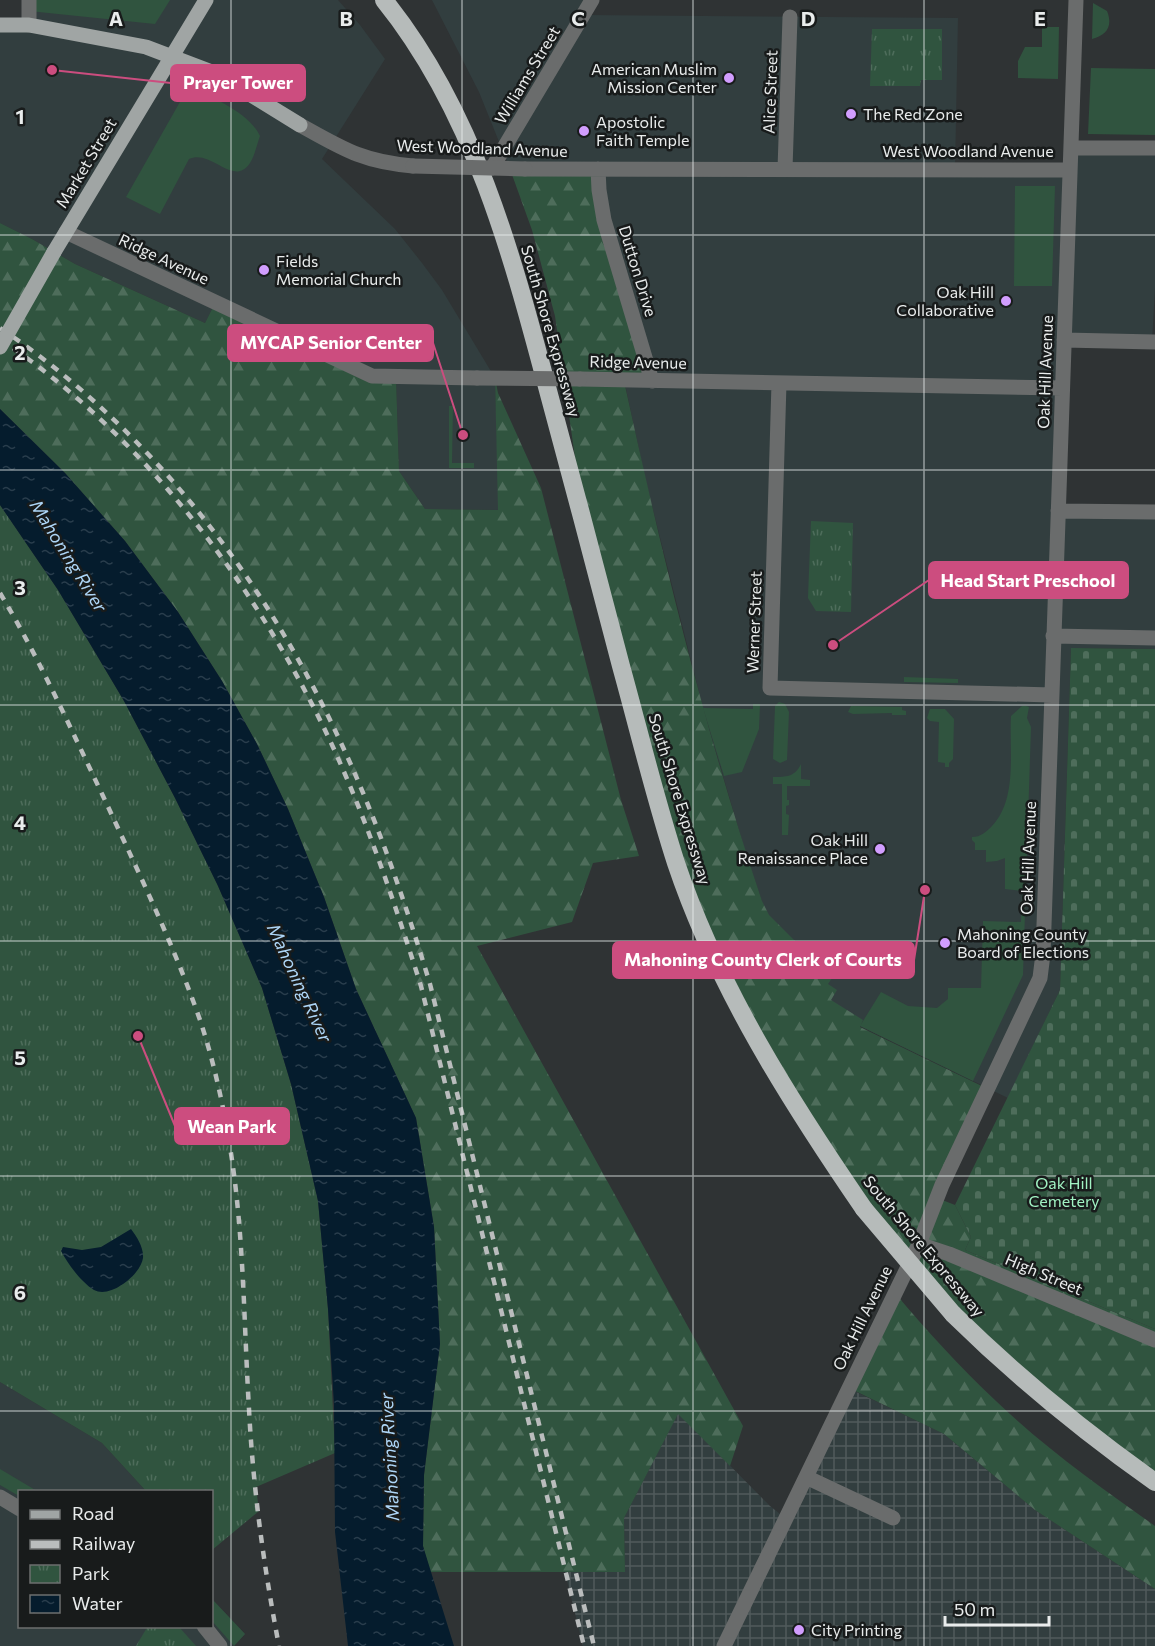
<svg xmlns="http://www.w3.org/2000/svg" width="1155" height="1646" viewBox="0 0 1155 1646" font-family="Commissioner,sans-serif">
  <defs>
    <pattern id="industrial-grid" width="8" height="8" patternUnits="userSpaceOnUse" patternTransform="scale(1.5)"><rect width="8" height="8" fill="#323e3f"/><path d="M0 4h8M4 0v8" fill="none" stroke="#505a5b"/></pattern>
    <pattern id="forest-firs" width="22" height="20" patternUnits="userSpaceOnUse" patternTransform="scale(1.5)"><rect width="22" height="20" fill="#30543f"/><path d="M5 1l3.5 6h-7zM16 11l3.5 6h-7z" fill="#4e6d5b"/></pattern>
    <pattern id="cemetery-stones" width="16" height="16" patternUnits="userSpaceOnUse" patternTransform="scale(1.5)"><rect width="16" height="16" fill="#30543f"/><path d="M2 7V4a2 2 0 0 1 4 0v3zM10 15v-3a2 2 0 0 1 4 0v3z" fill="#4e6d5b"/></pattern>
    <pattern id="park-tufts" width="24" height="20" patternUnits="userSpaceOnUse" patternTransform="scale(1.5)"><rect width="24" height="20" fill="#30543f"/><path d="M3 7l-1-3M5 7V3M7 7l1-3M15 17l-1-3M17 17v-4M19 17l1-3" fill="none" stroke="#4e6d5b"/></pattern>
    <pattern id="water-ripples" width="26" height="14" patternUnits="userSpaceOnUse" patternTransform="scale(1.5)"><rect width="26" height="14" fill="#051c2d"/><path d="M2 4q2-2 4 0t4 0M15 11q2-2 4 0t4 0" fill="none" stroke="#293d4c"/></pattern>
  </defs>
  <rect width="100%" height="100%" fill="#2f3334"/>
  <path fill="#323e3f" d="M 29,0 L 338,0 L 360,25 L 385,59 L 322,159 L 395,229 L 422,263 L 442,290 L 495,378 L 499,510 L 425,509 L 399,471 L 396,377 L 372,376 L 215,303 L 205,323 L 75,264 L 32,239 L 0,223 L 0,25 L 29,25 Z
    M 432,0 L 592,0 L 584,15 L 958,18 L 955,169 L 1070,170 L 1071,148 L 1155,148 L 1155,288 L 1152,342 L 1064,341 L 1058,510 L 1155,512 L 1155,649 L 1071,648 L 1060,990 L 1008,1098 L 833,1013 L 780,955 L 746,854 L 703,708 L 646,482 L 624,380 L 510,169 L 479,92 Z
    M 0,1382 L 102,1443 L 146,1491 L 20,1492 L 20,1626 L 212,1626 L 212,1599 L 245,1634 L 234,1646 L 0,1646 Z"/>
  <path fill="url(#industrial-grid)" d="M 848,1388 L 944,1434 L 1035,1510 L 1155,1589 L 1155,1646 L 583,1646 L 565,1572 L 625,1572 L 624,1518 L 678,1413 L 770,1506 L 785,1518 Z"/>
  <path fill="#30543f" d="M 29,0 L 170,0 L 155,24 L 29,11 Z
    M 1093,3 L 1107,11 C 1113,26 1107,35 1092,39 Z
    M 1042,27 L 1059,27 L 1058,79 L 1018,78 L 1018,61 L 1025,47 L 1042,47 Z
    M 1091,68 L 1155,69 L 1155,135 L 1088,134 Z
    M 189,86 C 213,99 248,111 260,136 C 257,144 255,155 250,163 C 233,188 212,149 189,159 L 160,214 L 126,197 Z
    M 1015,186 L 1055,186 L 1052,286 L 1014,286 Z
    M 449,406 L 453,406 L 452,463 L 474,463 L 474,468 L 449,468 Z
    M 904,677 L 958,679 L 958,683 L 904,682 Z
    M 779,702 L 785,704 L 789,712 L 787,760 L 780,763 L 773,759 L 775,706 Z
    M 753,704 L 760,704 L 759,729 L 742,772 L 724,776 L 703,708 L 753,709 Z
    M 851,706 L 902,707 L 902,710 L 906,711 L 906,715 L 892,715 L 892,713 L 853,714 L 848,712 Z
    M 1022,706 L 1026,706 L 1029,707 L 1027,718 L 1031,727 L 1023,975 L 973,1081 L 860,1026 L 881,992 L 908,1006 L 937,1008 L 948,999 L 948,988 L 981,988 L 983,921 L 1021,922 L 1022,891 L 1005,889 L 1005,858 L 997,861 L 986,862 L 986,850 L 975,850 L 975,843 L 972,840 L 972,837 C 981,837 986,832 992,826 C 1018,799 1009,750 1011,716 Z
    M 930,709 L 945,709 L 954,719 L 953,759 L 949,763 L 949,767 L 945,767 L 945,763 L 938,762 L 939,722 L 930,721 L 927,718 Z
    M 801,764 L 801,779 L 810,780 L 810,786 L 787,786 L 787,800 L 789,800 L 789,805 L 786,806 L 786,814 L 789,815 L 788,835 L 782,835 L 782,784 L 773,784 L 773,777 C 786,777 795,777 801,764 Z
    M 0,1469 L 37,1491 L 20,1492 L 19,1496 L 0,1485 Z
    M 212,1599 L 245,1634 L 234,1646 L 212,1621 Z"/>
  <path fill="url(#forest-firs)" d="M 510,169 L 598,169 L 652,381 L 624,381 C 662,556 705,731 762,901 L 769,915 L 799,945 L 794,952 L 832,978 L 828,984 L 837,990 L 831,1000 L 863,1020 L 860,1027 L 988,1089 L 937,1198 L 955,1205 L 971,1237 L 965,1250 L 1155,1329 L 1155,1482 L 990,1350 L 821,1147 L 697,916 L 585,528 L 555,316 L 532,230 Z
    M 0,223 L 32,239 L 75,264 L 205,323 L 215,303 L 372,376 L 396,377 L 399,471 L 425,509 L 498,510 L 495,378 L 498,393 L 541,488 L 621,800 L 639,856 L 593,863 L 572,922 L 477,946 L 743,1426 L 730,1466 L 678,1414 L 624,1518 L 625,1572 L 430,1572 L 423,1546 L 424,1475 L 440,1344 L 434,1227 L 416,1118 L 356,989 L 324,897 L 288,809 L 257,744 L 222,681 L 178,612 L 125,541 L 65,473 L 0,409 Z
    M 895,1293 C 927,1331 960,1367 996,1401 C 1045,1448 1100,1487 1155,1526 L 1155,1589 L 1035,1510 L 944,1434 L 849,1388 Z"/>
  <path fill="url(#cemetery-stones)" d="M 1071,648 L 1155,649 L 1155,1329 L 965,1250 L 971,1237 L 955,1205 L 1060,990 Z"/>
  <path fill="url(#park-tufts)" d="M 872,29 L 942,29 L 942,80 L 921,80 L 920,86 L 870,86 Z
    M 0,505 L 58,590 L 124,701 L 175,798 L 218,886 L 262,988 L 291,1084 L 318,1201 L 328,1309 L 335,1453 L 256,1487 L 259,1511 L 212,1550 L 212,1492 L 146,1491 L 102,1443 L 0,1382 Z
    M 811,521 L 853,523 L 851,612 L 816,611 L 808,598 Z
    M 148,1626 L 179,1627 L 196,1646 L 136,1646 Z"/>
  <path fill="url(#water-ripples)" d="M 0,409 L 65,473 L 125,541 L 178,612 L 222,681 L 257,744 L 288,809 L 324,897 L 356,989 L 416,1118 L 434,1227 L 440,1344 L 424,1475 L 423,1546 L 454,1646 L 348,1646 L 335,1532 L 334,1405 L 328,1309 L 318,1201 L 291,1084 L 262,988 L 218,886 L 175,798 L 124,701 L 58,590 L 0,505 Z
    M 131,1229 C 137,1237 144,1248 143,1258 C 141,1274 111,1299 94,1290 C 81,1282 68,1264 61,1251 L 63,1247 L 82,1250 L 101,1247 Z"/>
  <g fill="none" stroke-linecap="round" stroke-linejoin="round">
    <path stroke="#6a6c6c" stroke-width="15" d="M 29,25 L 29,0
      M 300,125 C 343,149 363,162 413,166
      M 1071,148 L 1155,148
      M 492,168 L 592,0
      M 525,169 L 1070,170
      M 598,169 L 599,190 L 604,220 L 652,381
      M 785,169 L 790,17
      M 66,232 L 372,376 L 477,378
      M 1064,340 L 1155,342
      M 580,379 L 1062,388
      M 779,383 L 770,688 L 1052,695
      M 1058,511 L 1155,512
      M 1053,636 L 1155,638
      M 919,1244 L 949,1254 L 1155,1340
      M 806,1477 L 893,1518
      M 0,1497 L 20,1509
      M 204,1626 L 220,1646
      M 724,1646 L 919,1244 L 942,1185 L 1040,978 L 1043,954 L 1076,0"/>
    <path stroke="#a0a5a4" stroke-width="15" d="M 0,25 L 29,25 L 146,47 L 217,74 L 300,125
      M 54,252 L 206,0"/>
    <path stroke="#b6bbba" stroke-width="18" d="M 384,0 C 476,114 513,259 550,398 C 574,487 598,577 621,666 C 639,731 655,798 676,863 C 718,988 790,1101 864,1209
      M 953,1314 C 1016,1376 1083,1431 1155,1482"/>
    <path stroke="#babdbd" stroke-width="4.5" stroke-dasharray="8 8" stroke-linecap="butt" d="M 0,328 C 144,424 257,569 332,724 C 373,808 403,895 430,984 L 594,1646
      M 0,339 C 141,434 250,577 324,728 C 364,811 393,898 421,986 L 584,1646
      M 0,593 C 39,658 70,727 103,796 C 137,869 173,943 200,1020 C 215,1065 225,1113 232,1160 C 244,1242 244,1327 249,1409 C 253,1488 264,1568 279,1646"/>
    <path stroke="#6a6c6c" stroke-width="15" d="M 413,166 L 525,169
      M 477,378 L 580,379"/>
    <path stroke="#a0a5a4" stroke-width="15" d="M 0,347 L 54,252"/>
    <path stroke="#b6bbba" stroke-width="18" d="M 864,1209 L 953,1314"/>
  </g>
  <path fill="none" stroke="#e9ecec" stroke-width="1.5" stroke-opacity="0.55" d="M 231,0 L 231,1646M 462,0 L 462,1646M 693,0 L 693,1646M 924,0 L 924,1646M 0,235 L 1155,235M 0,470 L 1155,470M 0,705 L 1155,705M 0,941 L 1155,941M 0,1176 L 1155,1176M 0,1411 L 1155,1411"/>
  <g fill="#d19dfe" stroke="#181b1b" stroke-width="2">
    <circle cx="729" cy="78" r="6"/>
    <circle cx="851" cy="114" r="6"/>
    <circle cx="584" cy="131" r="6"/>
    <circle cx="264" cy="270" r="6"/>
    <circle cx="1006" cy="301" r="6"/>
    <circle cx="880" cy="849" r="6"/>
    <circle cx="945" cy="943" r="6"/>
    <circle cx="799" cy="1630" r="6"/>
  </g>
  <g text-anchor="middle" stroke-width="5" stroke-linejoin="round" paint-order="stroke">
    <g font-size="16" fill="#e9ecec" stroke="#181b1b" text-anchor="start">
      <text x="717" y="75" text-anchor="end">American Muslim<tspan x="717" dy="18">Mission Center</tspan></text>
      <text x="863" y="120">The Red Zone</text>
      <text x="596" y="128">Apostolic<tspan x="596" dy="18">Faith Temple</tspan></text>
      <text x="276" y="267">Fields<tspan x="276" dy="18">Memorial Church</tspan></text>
      <text x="994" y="298" text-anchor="end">Oak Hill<tspan x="994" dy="18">Collaborative</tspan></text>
      <text x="868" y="846" text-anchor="end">Oak Hill<tspan x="868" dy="18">Renaissance Place</tspan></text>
      <text x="957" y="940">Mahoning County<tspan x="957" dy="18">Board of Elections</tspan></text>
      <text x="811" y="1636">City Printing</text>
    </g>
    <g font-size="16" fill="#e9ecec" stroke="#181b1b">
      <text transform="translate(527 75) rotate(-59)" y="6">Williams Street</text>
      <text transform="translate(770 92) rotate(-88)" y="6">Alice Street</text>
      <text transform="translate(482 148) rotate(2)" y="6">West Woodland Avenue</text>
      <text x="968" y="157">West Woodland Avenue</text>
      <text transform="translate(86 163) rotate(-59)" y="6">Market Street</text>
      <text transform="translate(164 259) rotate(25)" y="6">Ridge Avenue</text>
      <text transform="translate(638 271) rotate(73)" y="6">Dutton Drive</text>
      <text transform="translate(551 331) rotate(74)" y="6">South Shore Expressway</text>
      <text transform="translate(638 362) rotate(1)" y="6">Ridge Avenue</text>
      <text transform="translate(1045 372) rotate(-88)" y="6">Oak Hill Avenue</text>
      <text transform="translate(754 622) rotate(-88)" y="6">Werner Street</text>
      <text transform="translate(680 799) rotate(73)" y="6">South Shore Expressway</text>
      <text transform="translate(1028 858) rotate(-88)" y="6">Oak Hill Avenue</text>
      <text transform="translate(924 1246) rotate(50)" y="6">South Shore Expressway</text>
      <text transform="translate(1044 1274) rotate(23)" y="6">High Street</text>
      <text transform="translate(862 1318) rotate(-64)" y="6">Oak Hill Avenue</text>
    </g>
    <g font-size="16" fill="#a1f3c3" stroke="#181b1b">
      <text x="1064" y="1189">Oak Hill<tspan x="1064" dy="18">Cemetery</tspan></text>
    </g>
    <g font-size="18" font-style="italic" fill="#add5f6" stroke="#181b1b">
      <text transform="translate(68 556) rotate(58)" y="6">Mahoning River</text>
      <text transform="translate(299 983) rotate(65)" y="6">Mahoning River</text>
      <text transform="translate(390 1457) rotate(-93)" y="6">Mahoning River</text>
    </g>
  </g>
  <g font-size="20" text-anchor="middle" font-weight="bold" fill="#e9ecec" stroke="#181b1b" stroke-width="5" stroke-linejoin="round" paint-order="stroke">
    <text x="116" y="26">A</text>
    <text x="346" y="26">B</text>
    <text x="578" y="26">C</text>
    <text x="808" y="26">D</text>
    <text x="1040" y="26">E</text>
    <text x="20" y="124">1</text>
    <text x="20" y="360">2</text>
    <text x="20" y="595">3</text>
    <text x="20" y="830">4</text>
    <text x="20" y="1065">5</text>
    <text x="20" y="1300">6</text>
  </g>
  <path fill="none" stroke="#cc4d7f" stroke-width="2" d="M52 70L171 83M463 435L433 343M833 645L929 580M925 890L914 960M138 1036L175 1126"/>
  <g fill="#cc4d7f" stroke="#181b1b" stroke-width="2">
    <circle cx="52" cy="70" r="6"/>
    <circle cx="463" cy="435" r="6"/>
    <circle cx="833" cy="645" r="6"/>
    <circle cx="925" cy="890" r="6"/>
    <circle cx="138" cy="1036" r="6"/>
  </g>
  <g fill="#cc4d7f" stroke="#cc4d7f" stroke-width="2">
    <rect x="171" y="65" width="134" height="36" rx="6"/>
    <rect x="228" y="325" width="205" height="36" rx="6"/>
    <rect x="929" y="562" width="199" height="36" rx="6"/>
    <rect x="613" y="942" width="301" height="36" rx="6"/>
    <rect x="175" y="1108" width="114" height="36" rx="6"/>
  </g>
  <g font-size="18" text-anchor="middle" font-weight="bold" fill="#fff">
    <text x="238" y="89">Prayer Tower</text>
    <text x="331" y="349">MYCAP Senior Center</text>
    <text x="1028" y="587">Head Start Preschool</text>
    <text x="763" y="966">Mahoning County Clerk of Courts</text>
    <text x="232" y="1133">Wean Park</text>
  </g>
  <rect x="18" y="1490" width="195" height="138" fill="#181b1b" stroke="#6c6f6f" stroke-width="1.5"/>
  <rect x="30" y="1510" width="30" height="9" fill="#a0a5a4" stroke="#6c6f6f" stroke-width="1.5"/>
  <text x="72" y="1520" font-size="18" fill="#e9ecec">Road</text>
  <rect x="30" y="1540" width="30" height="9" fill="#babdbd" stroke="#6c6f6f" stroke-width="1.5"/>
  <text x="72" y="1550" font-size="18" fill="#e9ecec">Railway</text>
  <rect x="30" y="1565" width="30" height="18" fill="url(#park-tufts)" stroke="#6c6f6f" stroke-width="1.5"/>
  <text x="72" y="1580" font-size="18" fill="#e9ecec">Park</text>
  <rect x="30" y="1595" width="30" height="18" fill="url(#water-ripples)" stroke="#6c6f6f" stroke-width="1.5"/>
  <text x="72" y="1610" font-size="18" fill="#e9ecec">Water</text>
  <path d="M945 1616v9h104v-9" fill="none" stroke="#e9ecec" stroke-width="3"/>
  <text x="954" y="1616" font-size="18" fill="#e9ecec" stroke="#181b1b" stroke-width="4.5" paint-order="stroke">50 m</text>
</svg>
